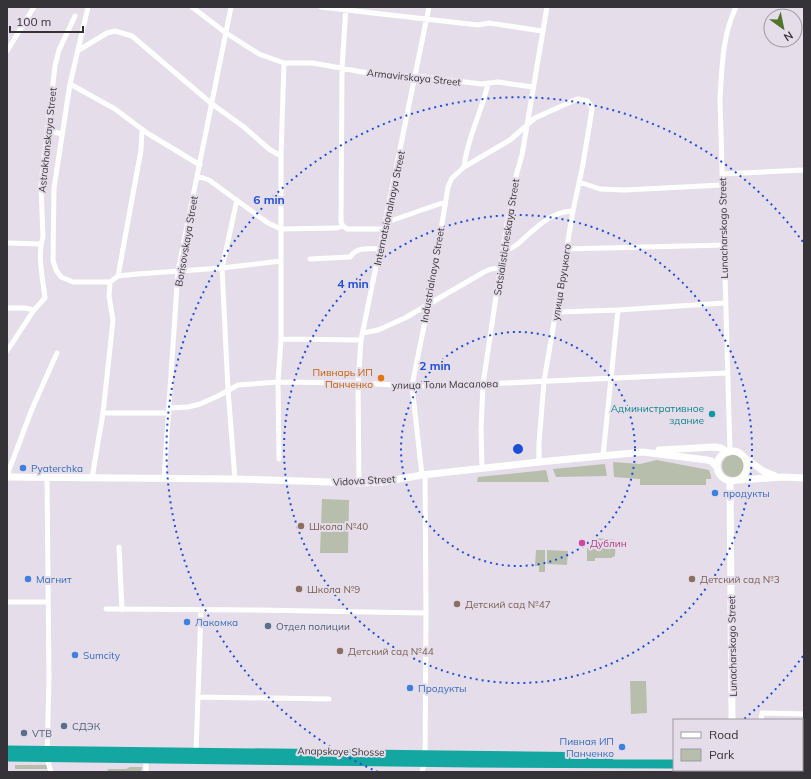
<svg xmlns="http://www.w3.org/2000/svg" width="811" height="779" viewBox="0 0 811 779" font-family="Mulish,sans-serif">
  <rect width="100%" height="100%" fill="#e5deea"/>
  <path fill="#b7beab" d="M722 466a11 11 0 1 1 22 0a11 11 0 1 1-22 0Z
    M 657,460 L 709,470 L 711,476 L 711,479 L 706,479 L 706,485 L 640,485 L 640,479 L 614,477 L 613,462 L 640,464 Z
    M 605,464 L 607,476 L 556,477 L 553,469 Z
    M 546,470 L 549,482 L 477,482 L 478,477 Z
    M 322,499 L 349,500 L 348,553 L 320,553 Z
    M 596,538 L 616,540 L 615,556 L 611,558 L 595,558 L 595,561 L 587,561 L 587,548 L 595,548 Z
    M 536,550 L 545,550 L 545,572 L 539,572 L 539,566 L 535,566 Z
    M 547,550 L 568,551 L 567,565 L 547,564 Z
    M 630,681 L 646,681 L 647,713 L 631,714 Z
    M 15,765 L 48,765 L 47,769 L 15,769 Z
    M 130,767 L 142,767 L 141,772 L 107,772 L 108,769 L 126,769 Z"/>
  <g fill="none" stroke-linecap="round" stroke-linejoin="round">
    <path stroke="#fff" stroke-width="5" d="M 88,7 L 70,84 L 54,188 L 53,260 L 56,270 L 61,277 L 73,282 L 110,282 L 118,276 L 137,274 L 222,268 L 281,261
      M 192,7 L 226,33 L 259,54 L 284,63 L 313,63 L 379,75 L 416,76 L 481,84 L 498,82 L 533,87
      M 321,7 L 478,25 L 489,23 L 542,31
      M 79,50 L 107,33 L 115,31 L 132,36 L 212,104 L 244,127 L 269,149 L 281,156
      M 7,51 L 34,7
      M 70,84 L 115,109 L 147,133 L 200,165
      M 47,130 L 62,134
      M 464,167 C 467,138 482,112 488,83
      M 722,174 L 804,170
      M 197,176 L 209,180 L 268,223 L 281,229 L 337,228 L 343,226 L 347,229 L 384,229
      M 579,182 L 600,189 L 625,190 L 722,185
      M 386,221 L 393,220 L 445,202
      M 343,226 L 341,222 L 342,68 L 346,7
      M 7,243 L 40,244
      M 567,249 L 724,245
      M 503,251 C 515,249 523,239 531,232 C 544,221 556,211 573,211
      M 310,259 L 350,257 C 358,246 368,249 380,249
      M 118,276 L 141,150 L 142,129
      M 7,308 L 25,308 L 34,310
      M 557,312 L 618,310 L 725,303
      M 363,333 L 378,330 L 405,318 L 484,272 L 491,269 L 501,268
      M 281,339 L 361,340
      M 7,351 L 34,310 L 45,298 C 43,279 37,256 43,237 L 41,185 L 55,66 L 59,50 L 75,16
      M 169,408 L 188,407 L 200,404 L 218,396 L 238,385 L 278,382 L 358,383 L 412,386 L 483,384 L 727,373
      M 103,413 L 169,413
      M 730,452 L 720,99 C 722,68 722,36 736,7
      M 603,456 L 618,310
      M 279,459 L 278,382 L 281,339 L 281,156 L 284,63
      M 482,469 L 481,430 L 483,384 L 507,223 L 513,197 L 516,176 L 522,155 L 547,7
      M 422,475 L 412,386 L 430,296 L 448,187 L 452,178 L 464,167 L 510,140 L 535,118 L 577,99 L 587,101 L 590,104 L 592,109 L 583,164 L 573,211 L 544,381 L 539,443 L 539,462
      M 8,477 L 9,470 L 32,409 L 57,353
      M 47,477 L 49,679 L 47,758 L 51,772
      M 92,478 L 103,413 L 113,320 L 109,296 L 110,282
      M 164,478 L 178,271 L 231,7
      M 235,479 L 228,390 L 222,268 L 237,200
      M 359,483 L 358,383 L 361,340 L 429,7
      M 119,547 L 122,610
      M 7,602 L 48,602
      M 106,609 L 255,610 L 426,613
      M 198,697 L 329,699
      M 761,720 L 762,713 L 804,714
      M 196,753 L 201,610
      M 146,760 L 146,772
      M 422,772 L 425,762 L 426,613 L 425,475"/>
    <path stroke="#fff" stroke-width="7" d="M 659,450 L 715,447 L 721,448 L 728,452
      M717 466a15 15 0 1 1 30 0a15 15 0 1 1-30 0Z
      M 745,458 L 763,471 L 775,476
      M 7,477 L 235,479 L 359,483 L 382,482 L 422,475 L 539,462 L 643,452 L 707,460 L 711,461 L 717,467
      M 739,480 L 783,477 L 804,478
      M 730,481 L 732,720"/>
    <path stroke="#14a7a1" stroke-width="9" d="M 7,750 L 609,757
      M 7,757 L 472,763 L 674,764
      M 802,759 L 804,759
      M 802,765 L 804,765"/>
  </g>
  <g fill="none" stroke="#1d4ed8" stroke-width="2" stroke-dasharray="2 4">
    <circle cx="518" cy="449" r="117"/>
    <circle cx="518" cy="449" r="234"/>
    <path d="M803 656A352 352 0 0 1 744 719M378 772A352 352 0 1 1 803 242"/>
  </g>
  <circle fill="#e8710a" stroke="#e5deea" stroke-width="1.5" cx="381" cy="378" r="4"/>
  <circle fill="#0f9aa8" stroke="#e5deea" stroke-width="1.5" cx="712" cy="414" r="4"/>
  <g fill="#3f7fe0" stroke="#e5deea" stroke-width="1.5">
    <circle cx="23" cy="468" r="4"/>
    <circle cx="715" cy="493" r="4"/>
    <circle cx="28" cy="579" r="4"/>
    <circle cx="187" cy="622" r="4"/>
    <circle cx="75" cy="655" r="4"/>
    <circle cx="410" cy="688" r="4"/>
    <circle cx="622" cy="747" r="4"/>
  </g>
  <g fill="#8d6e63" stroke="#e5deea" stroke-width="1.5">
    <circle cx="301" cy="526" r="4"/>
    <circle cx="692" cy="579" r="4"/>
    <circle cx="299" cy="589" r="4"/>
    <circle cx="457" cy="604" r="4"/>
    <circle cx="340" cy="651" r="4"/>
  </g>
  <circle fill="#d1479c" stroke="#e5deea" stroke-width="1.5" cx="582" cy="543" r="4"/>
  <g fill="#5c6f8a" stroke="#e5deea" stroke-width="1.5">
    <circle cx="268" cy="626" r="4"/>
    <circle cx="64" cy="726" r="4"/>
    <circle cx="24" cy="733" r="4"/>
  </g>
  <g text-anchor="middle" stroke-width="4" stroke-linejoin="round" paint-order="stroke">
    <g font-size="10" fill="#353337" stroke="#e5deea">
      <text transform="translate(414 77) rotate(6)" y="4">Armavirskaya Street</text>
      <text transform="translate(47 140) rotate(-84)" y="4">Astrakhanskaya Street</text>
      <text transform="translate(389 208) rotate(-78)" y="4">Internatsionalnaya Street</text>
      <text transform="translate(723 228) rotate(-91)" y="4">Lunacharskogo Street</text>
      <text transform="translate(506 237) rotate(-81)" y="4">Sotsialisticheskaya Street</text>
      <text transform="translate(186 241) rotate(-80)" y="4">Borisovskaya Street</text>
      <text transform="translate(432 275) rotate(-80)" y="4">Industrialnaya Street</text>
      <text transform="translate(561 282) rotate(-81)" y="4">улица Вруцкого</text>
      <text transform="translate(445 384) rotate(-1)" y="4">улица Толи Масалова</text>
      <text transform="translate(364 480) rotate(-3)" y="4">Vidova Street</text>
      <text transform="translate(732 646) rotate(-91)" y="4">Lunacharskogo Street</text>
      <text transform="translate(341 751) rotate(1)" y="4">Anapskoye Shosse</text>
    </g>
    <g font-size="10" fill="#c56008" stroke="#e5deea" text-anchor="end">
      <text x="373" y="376">Пивнарь ИП<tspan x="373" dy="12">Панченко</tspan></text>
    </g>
    <g font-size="10" fill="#0d838f" stroke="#e5deea" text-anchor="end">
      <text x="704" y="412">Административное<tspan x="704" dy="12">здание</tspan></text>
    </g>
    <g font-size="10" fill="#366cbe" stroke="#e5deea" text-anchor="start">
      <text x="31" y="472">Pyaterchka</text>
      <text x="723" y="497">продукты</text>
      <text x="36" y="583">Магнит</text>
      <text x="195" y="626">Лакомка</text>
      <text x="83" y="659">Sumcity</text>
      <text x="418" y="692">Продукты</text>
      <text x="614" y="745" text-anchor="end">Пивная ИП<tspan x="614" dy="12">Панченко</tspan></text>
    </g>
    <g font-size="10" fill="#785e54" stroke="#e5deea" text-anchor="start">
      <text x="309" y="530">Школа №40</text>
      <text x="700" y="583">Детский сад №3</text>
      <text x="307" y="593">Школа №9</text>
      <text x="465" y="608">Детский сад №47</text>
      <text x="348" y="655">Детский сад №44</text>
    </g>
    <g font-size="10" fill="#b23c85" stroke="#e5deea" text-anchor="start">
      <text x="590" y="547">Дублин</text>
    </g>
    <g font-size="10" fill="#4e5e75" stroke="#e5deea" text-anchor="start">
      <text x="276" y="630">Отдел полиции</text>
      <text x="72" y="730">СДЭК</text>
      <text x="32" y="737">VTB</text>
    </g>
  </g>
  <circle cx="518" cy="449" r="6" fill="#1d4ed8" stroke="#e5deea" stroke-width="2"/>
  <g font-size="12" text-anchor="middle" font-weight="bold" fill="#1d4ed8" stroke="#e5deea" stroke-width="4" stroke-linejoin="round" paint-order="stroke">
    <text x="269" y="204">6 min</text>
    <text x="353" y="288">4 min</text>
    <text x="435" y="370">2 min</text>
  </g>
  <rect width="811" height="779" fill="none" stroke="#353337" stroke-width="16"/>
  <rect x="673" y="719" width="130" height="52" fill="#e5deea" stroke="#9f9aa2"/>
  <rect x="681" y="732" width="20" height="6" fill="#ffffff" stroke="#9f9aa2"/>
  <text x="709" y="739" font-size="12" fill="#353337">Road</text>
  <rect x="681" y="749" width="20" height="12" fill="#b7beab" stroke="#9f9aa2"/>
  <text x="709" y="759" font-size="12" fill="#353337">Park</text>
  <g transform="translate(783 28) rotate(147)"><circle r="19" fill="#e5deea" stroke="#9f9aa2"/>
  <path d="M0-3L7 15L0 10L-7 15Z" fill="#51732a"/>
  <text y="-6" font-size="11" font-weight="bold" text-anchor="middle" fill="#353337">N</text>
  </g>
  <path d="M10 26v6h73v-6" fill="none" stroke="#353337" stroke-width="2"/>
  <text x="16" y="26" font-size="12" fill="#353337" stroke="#e5deea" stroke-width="3" paint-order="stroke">100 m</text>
</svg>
